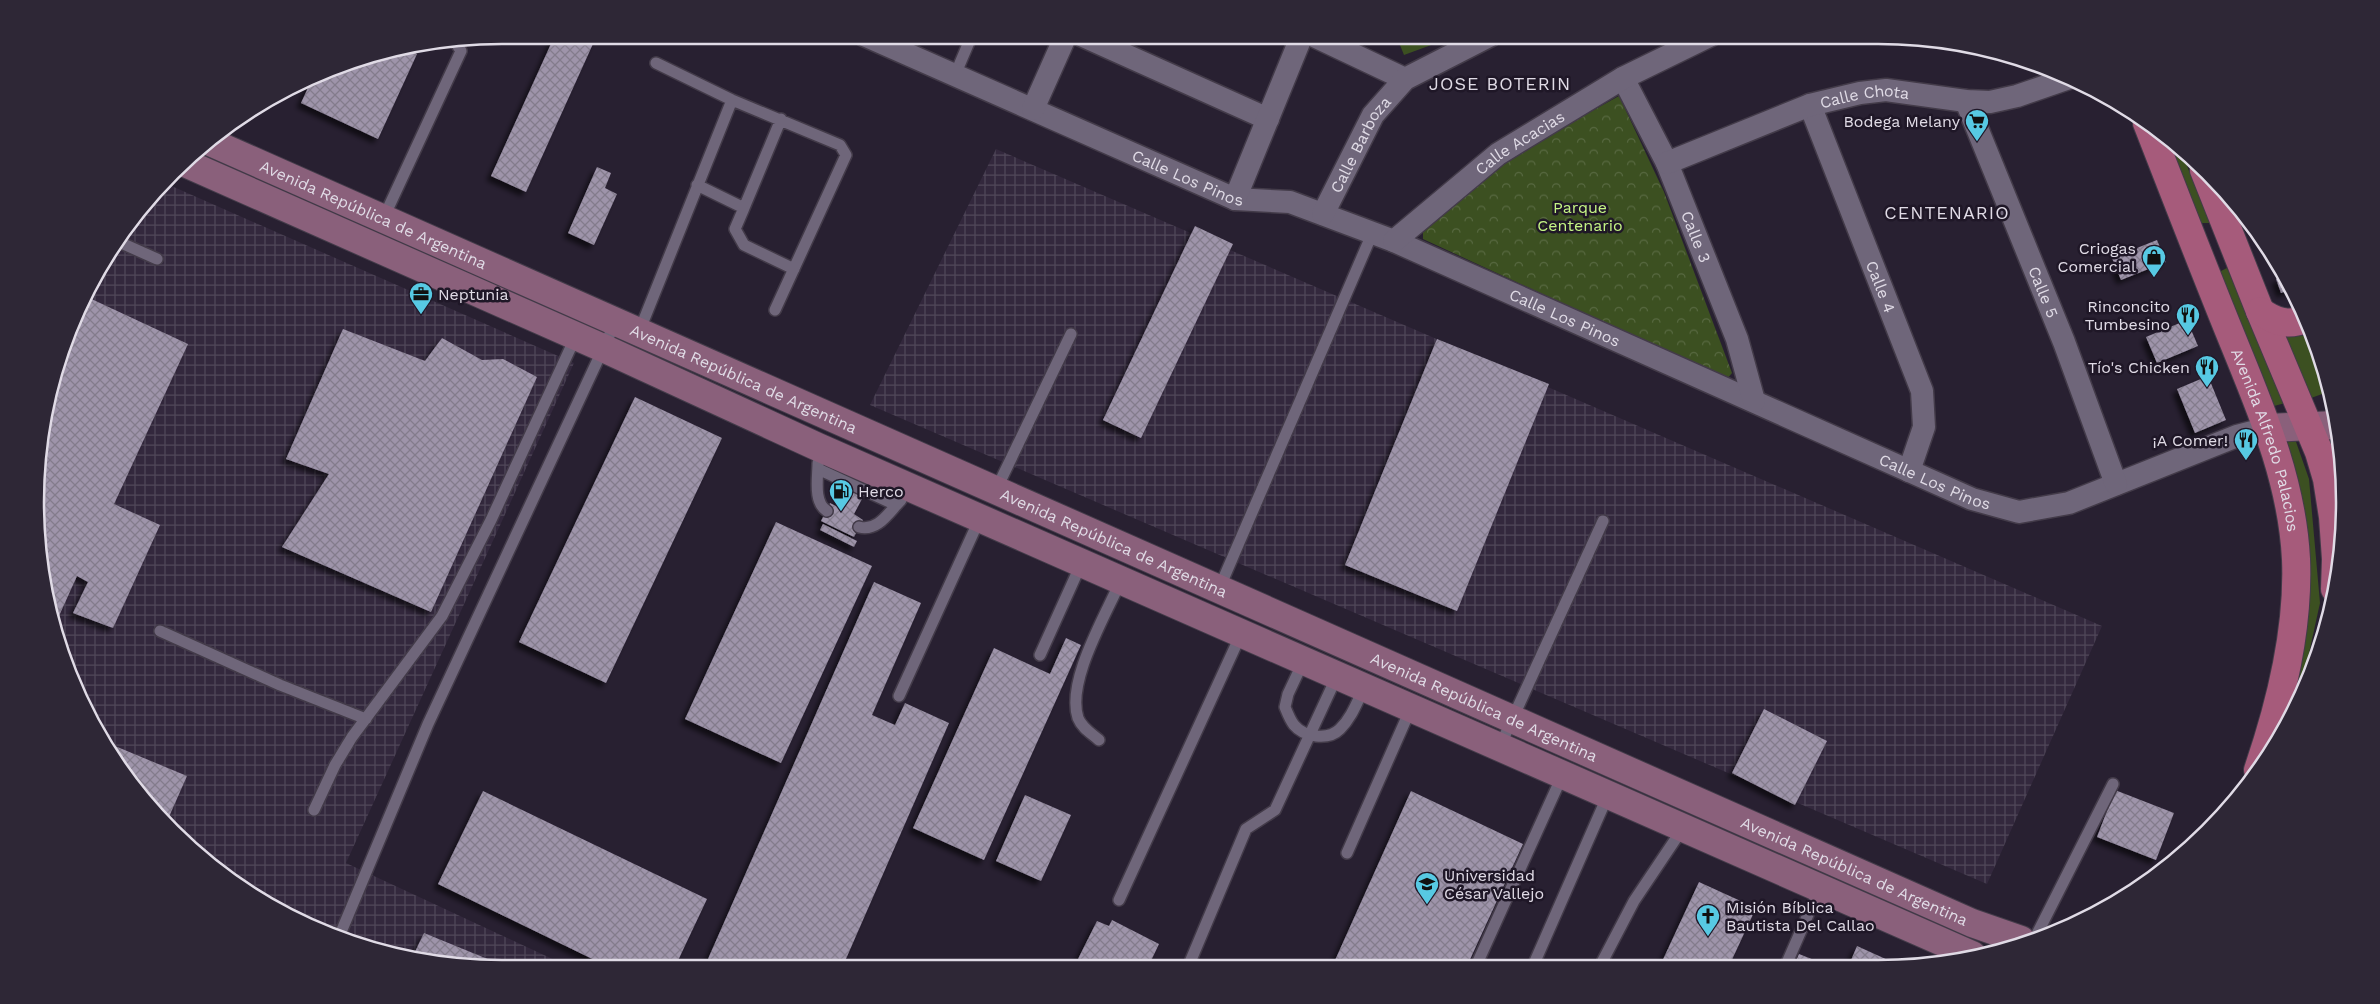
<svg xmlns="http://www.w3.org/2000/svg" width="2380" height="1004" viewBox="0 0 2380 1004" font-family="'Work Sans',sans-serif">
  <defs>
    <pattern id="industrial-grid" width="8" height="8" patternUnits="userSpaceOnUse" patternTransform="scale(1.25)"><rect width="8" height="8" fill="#33283d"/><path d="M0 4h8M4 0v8" fill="none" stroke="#504759"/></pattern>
    <pattern id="park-crowns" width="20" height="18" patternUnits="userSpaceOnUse" patternTransform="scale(1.25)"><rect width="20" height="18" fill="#3c5021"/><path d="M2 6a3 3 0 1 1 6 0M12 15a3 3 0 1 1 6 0" fill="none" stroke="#586941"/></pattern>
    <pattern id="building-cross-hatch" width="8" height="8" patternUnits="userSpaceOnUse" patternTransform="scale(1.25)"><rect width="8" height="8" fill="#9e94aa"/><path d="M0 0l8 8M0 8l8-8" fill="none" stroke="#837b8c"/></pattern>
    <filter id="shadow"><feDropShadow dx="-4.5" dy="4.5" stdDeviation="2.5" flood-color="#0009"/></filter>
  </defs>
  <rect width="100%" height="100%" fill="#282031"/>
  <path fill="url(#industrial-grid)" d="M 996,149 L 2102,626 L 1987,884 L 870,405 Z
    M 167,184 L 574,363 L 346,863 L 574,969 L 502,969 L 352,944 L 218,873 L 114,761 L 70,680 L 44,593 L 39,441 L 60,352 L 97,269 Z"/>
  <path fill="#3c5021" d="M 1396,35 L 1452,35 L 1453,37 L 1404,55 Z
    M 2155,129 L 2179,146 L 2210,223 L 2192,223 Z
    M 2227,268 L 2285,403 L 2267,408 L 2211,276 Z
    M 2296,333 L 2314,340 C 2320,358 2331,375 2325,393 L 2311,398 L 2302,391 L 2281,346 L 2286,336 Z
    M 2294,436 L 2309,479 L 2320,603 L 2300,694 L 2273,748 L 2301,606 L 2277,444 Z"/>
  <path fill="url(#park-crowns)" d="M 1619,96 L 1664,192 L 1732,373 L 1727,379 L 1423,239 L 1423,232 L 1502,161 Z"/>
  <path fill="url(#building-cross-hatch)" filter="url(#shadow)" d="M 555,35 L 597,35 L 526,192 L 491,176 Z
    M 410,50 L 417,54 L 378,139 L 301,103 L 313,77 L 352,60 Z
    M 597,167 L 611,173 L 605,188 L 617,194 L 594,245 L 568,233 Z
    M 1195,226 L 1233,244 L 1141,438 L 1103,420 Z
    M 2157,240 L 2166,262 L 2121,280 L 2112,258 Z
    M 2285,276 L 2293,289 L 2281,293 L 2276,279 Z
    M 85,296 L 188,344 L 114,504 L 160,525 L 113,628 L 73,613 L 88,582 L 77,576 L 54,627 L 44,593 L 39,441 L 60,352 Z
    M 2187,320 L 2198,346 L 2157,363 L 2146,337 Z
    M 343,329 L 425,361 L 442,338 L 482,360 L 503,359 L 537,377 L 431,612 L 282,547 L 329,474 L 286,459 Z
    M 1437,339 L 1549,384 L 1457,611 L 1345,565 Z
    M 2208,376 L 2226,420 L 2195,433 L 2177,389 Z
    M 635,397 L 722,438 L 606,683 L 519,642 Z
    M 845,487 L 863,497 L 854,514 L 863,520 L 854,537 L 821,521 L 830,503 L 836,506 Z
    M 776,522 L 872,566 L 781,763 L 685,719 Z
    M 823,524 L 857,541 L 854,547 L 820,530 Z
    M 874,582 L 921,603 L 872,715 L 895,725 L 905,703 L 949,723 L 842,968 L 704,968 Z
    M 1066,638 L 1081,645 L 984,860 L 913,828 L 994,648 L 1050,674 Z
    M 1764,709 L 1827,741 L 1795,805 L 1732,773 Z
    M 103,741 L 187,776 L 168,819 L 114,761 Z
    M 2115,790 L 2174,813 L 2156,860 L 2097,837 Z
    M 483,791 L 707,899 L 674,969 L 613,969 L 438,884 Z
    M 1411,791 L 1523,844 L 1467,966 L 1332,967 Z
    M 1025,795 L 1071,815 L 1041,881 L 996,861 Z
    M 1699,882 L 1756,908 L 1729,966 L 1660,966 Z
    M 1112,920 L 1159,944 L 1148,967 L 1074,967 L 1097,921 L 1109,926 Z
    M 424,933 L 512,969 L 414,954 Z
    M 1857,946 L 1899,965 L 1849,965 Z
    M 1799,954 L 1827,965 L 1794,965 Z"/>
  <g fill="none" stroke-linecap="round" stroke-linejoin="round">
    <g stroke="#433b49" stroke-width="14">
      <path id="lane" d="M 656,63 L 732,100 L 840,145 L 846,155 L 775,310
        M 955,75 L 972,35
        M 697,185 L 744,208 L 781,119
        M 744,208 L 735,229 L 744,245 L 794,269
        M 384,217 L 461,51 L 456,43
        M 119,242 L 157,259
        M 639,332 L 732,100
        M 818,463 C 818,478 813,502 827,511
        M 818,469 L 896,505
        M 996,490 L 1071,334
        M 859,527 C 878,532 889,512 901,500
        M 1219,589 L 1372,234
        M 160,631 L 280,685 L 366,719
        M 1040,655 L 1082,562
        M 1304,660 L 1288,694 L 1285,707 C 1287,712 1290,720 1294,725 C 1304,737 1328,741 1340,729 C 1352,717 1357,702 1364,688
        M 899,696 L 980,518
        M 1099,740 C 1091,733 1082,728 1078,718 C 1066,681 1106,615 1121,580
        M 1500,746 L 1603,521
        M 314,810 L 335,765 L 352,737 L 442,616 L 491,520 L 576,336
        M 1347,853 L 1411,708
        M 1119,900 L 1242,632
        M 2036,936 L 2113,784
        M 339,937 L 428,724 L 616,321
        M 1786,965 L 1820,887
        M 1476,966 L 1563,774
        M 1533,966 L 1608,795
        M 1600,966 L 1634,901 L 1683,828
        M 1188,967 L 1246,829 L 1275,810 L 1337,676"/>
    </g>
    <g stroke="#433b49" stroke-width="25">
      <g id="street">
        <path id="s1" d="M 864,35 L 1235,199 L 1290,202 L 1394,241 L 1972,499 L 2019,512 L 2069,503 L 2237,436 L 2268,428"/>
        <path d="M 1081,35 L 1268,119"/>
        <path d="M 1312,35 L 1405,79"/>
        <path id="s2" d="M 1623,78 L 1667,163 L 1737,339 L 1754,401"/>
        <path id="s3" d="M 1966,101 L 2064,342 L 2116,484"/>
        <path id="s4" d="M 1810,105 L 1922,391 L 1924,427 L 1909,471"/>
        <path d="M 1033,109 L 1066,35"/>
        <path id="s5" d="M 1667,163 L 1810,105 L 1860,93 L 1886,90 L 1966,101 L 1990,102 L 2017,96 L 2069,78"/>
        <path d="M 1235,199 L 1302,35"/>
        <path id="s6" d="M 1323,214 L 1373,115 L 1405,79 L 1491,35"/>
        <path id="s7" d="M 1394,241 L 1498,154 L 1623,78 L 1711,35"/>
      </g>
    </g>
    <g stroke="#433b49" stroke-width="30">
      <g id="secondary">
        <path id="s8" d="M 208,141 L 1972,923 L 2021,940"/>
        <path d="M 185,163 L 603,348 L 818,447 L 1972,955"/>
        <path d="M 2268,428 L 2336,425"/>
      </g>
    </g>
    <g stroke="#433b49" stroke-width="30">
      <g id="primary">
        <path id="s9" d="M 2147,123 C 2174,192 2201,262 2229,331 C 2259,405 2292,478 2296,559 C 2299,630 2281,703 2258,770"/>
        <path d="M 2204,170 L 2260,311 L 2319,452 L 2327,479 L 2333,517 L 2336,559 L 2335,589"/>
        <path d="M 2260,311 C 2275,322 2288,326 2306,319"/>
      </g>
    </g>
    <use href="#lane" stroke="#6f667a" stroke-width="11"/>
    <use href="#street" stroke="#6f667a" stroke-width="22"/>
    <use href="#secondary" stroke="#8a607b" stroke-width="28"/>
    <use href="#primary" stroke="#a65b7b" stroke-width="28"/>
  </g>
  <defs>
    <g id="supermarket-pin" transform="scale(1.25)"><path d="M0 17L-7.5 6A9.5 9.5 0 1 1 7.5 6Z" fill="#57c9e3" stroke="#1f1727"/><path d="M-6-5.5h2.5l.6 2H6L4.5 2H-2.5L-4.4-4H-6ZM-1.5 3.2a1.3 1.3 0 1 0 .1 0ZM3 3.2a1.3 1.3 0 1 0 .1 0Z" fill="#111"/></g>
    <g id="shop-pin" transform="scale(1.25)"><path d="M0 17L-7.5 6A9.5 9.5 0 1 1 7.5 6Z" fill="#57c9e3" stroke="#1f1727"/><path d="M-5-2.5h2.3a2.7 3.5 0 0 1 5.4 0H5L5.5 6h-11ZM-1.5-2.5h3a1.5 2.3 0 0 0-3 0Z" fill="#111"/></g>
    <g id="office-pin" transform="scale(1.25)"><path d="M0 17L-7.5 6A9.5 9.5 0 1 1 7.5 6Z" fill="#57c9e3" stroke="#1f1727"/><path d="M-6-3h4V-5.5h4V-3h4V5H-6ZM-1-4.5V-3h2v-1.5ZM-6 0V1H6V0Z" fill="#111"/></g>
    <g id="restaurant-pin" transform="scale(1.25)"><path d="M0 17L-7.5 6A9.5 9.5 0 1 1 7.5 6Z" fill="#57c9e3" stroke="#1f1727"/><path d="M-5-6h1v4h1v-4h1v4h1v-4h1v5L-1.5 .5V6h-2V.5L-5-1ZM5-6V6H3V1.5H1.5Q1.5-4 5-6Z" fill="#111"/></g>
    <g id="fuel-pin" transform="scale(1.25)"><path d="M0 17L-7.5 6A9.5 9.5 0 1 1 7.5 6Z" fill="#57c9e3" stroke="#1f1727"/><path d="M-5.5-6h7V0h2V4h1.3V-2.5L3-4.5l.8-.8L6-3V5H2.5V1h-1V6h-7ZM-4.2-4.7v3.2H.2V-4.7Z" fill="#111"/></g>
    <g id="university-pin" transform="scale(1.25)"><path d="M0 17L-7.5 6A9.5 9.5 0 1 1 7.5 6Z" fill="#57c9e3" stroke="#1f1727"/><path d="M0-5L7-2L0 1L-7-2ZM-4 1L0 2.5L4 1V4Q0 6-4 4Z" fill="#111"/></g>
    <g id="church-pin" transform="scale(1.25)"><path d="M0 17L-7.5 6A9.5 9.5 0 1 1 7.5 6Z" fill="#57c9e3" stroke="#1f1727"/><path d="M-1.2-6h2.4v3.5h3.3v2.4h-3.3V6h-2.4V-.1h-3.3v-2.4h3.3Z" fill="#111"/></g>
  </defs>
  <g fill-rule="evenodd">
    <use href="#supermarket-pin" x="1977" y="121"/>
    <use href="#shop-pin" x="2154" y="257"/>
    <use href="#office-pin" x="421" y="294"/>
    <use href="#restaurant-pin" x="2188" y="315"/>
    <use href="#restaurant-pin" x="2207" y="367"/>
    <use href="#restaurant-pin" x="2246" y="440"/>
    <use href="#fuel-pin" x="841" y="491"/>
    <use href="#university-pin" x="1427" y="884"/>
    <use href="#church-pin" x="1708" y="916"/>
  </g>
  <g text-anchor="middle" stroke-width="5" stroke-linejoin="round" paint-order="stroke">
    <g font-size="16" fill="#e0dbe6" stroke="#1f1727">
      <text dy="6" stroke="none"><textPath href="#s5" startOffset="210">Calle Chota</textPath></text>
      <text dy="6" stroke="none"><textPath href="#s7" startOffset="160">Calle Acacias</textPath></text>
      <text dy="6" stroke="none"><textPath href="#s6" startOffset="79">Calle Barboza</textPath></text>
      <text dy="6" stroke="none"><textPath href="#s1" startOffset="354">Calle Los Pinos</textPath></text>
      <text dy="6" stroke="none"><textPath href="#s8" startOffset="181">Avenida República de Argentina</textPath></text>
      <text dy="6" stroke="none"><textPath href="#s2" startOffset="175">Calle 3</textPath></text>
      <text dy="6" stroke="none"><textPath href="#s4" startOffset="195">Calle 4</textPath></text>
      <text dy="6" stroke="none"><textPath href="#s3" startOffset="206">Calle 5</textPath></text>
      <text dy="6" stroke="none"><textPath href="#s1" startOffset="759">Calle Los Pinos</textPath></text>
      <text dy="6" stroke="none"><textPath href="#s8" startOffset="586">Avenida República de Argentina</textPath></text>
      <text dy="6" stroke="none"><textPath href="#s9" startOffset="339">Avenida Alfredo Palacios</textPath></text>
      <text dy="6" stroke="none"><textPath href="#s1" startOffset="1164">Calle Los Pinos</textPath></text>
      <text dy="6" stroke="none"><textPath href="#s8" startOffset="991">Avenida República de Argentina</textPath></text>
      <text dy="6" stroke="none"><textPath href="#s8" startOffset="1396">Avenida República de Argentina</textPath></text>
      <text dy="6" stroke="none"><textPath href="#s8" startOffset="1801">Avenida República de Argentina</textPath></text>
    </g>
    <g font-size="16" fill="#e0dbe6" stroke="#1f1727" text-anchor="end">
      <text x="1960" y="127">Bodega Melany</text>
      <text x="2136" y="254">Criogas<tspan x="2136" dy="18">Comercial</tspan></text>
      <text x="438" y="300" text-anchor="start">Neptunia</text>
      <text x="2170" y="312">Rinconcito<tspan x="2170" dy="18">Tumbesino</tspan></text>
      <text x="2190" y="373">Tío's Chicken</text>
      <text x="2228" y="446">¡A Comer!</text>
      <text x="858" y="497" text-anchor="start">Herco</text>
      <text x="1444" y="881" text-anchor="start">Universidad<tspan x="1444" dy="18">César Vallejo</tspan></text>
      <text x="1726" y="913" text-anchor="start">Misión Bíblica<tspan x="1726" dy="18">Bautista Del Callao</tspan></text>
    </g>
    <g font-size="16" fill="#c5f585" stroke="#1f1727">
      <text x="1580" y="213">Parque<tspan x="1580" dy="18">Centenario</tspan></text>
    </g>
    <g font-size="18" letter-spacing="1" fill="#e0dbe6" stroke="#1f1727">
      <text x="1500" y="90">JOSE BOTERIN</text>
      <text x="1947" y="219">CENTENARIO</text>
    </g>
  </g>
  <path d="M0 0H2380V1004H0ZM502 44H1878A458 458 0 0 1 2336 502V502A458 458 0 0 1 1878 960H502A458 458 0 0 1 44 502V502A458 458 0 0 1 502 44Z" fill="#2e2736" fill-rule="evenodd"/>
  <path fill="none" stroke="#e0dbe6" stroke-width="2.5" d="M502 44H1878A458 458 0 0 1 2336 502V502A458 458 0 0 1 1878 960H502A458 458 0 0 1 44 502V502A458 458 0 0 1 502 44Z"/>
</svg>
